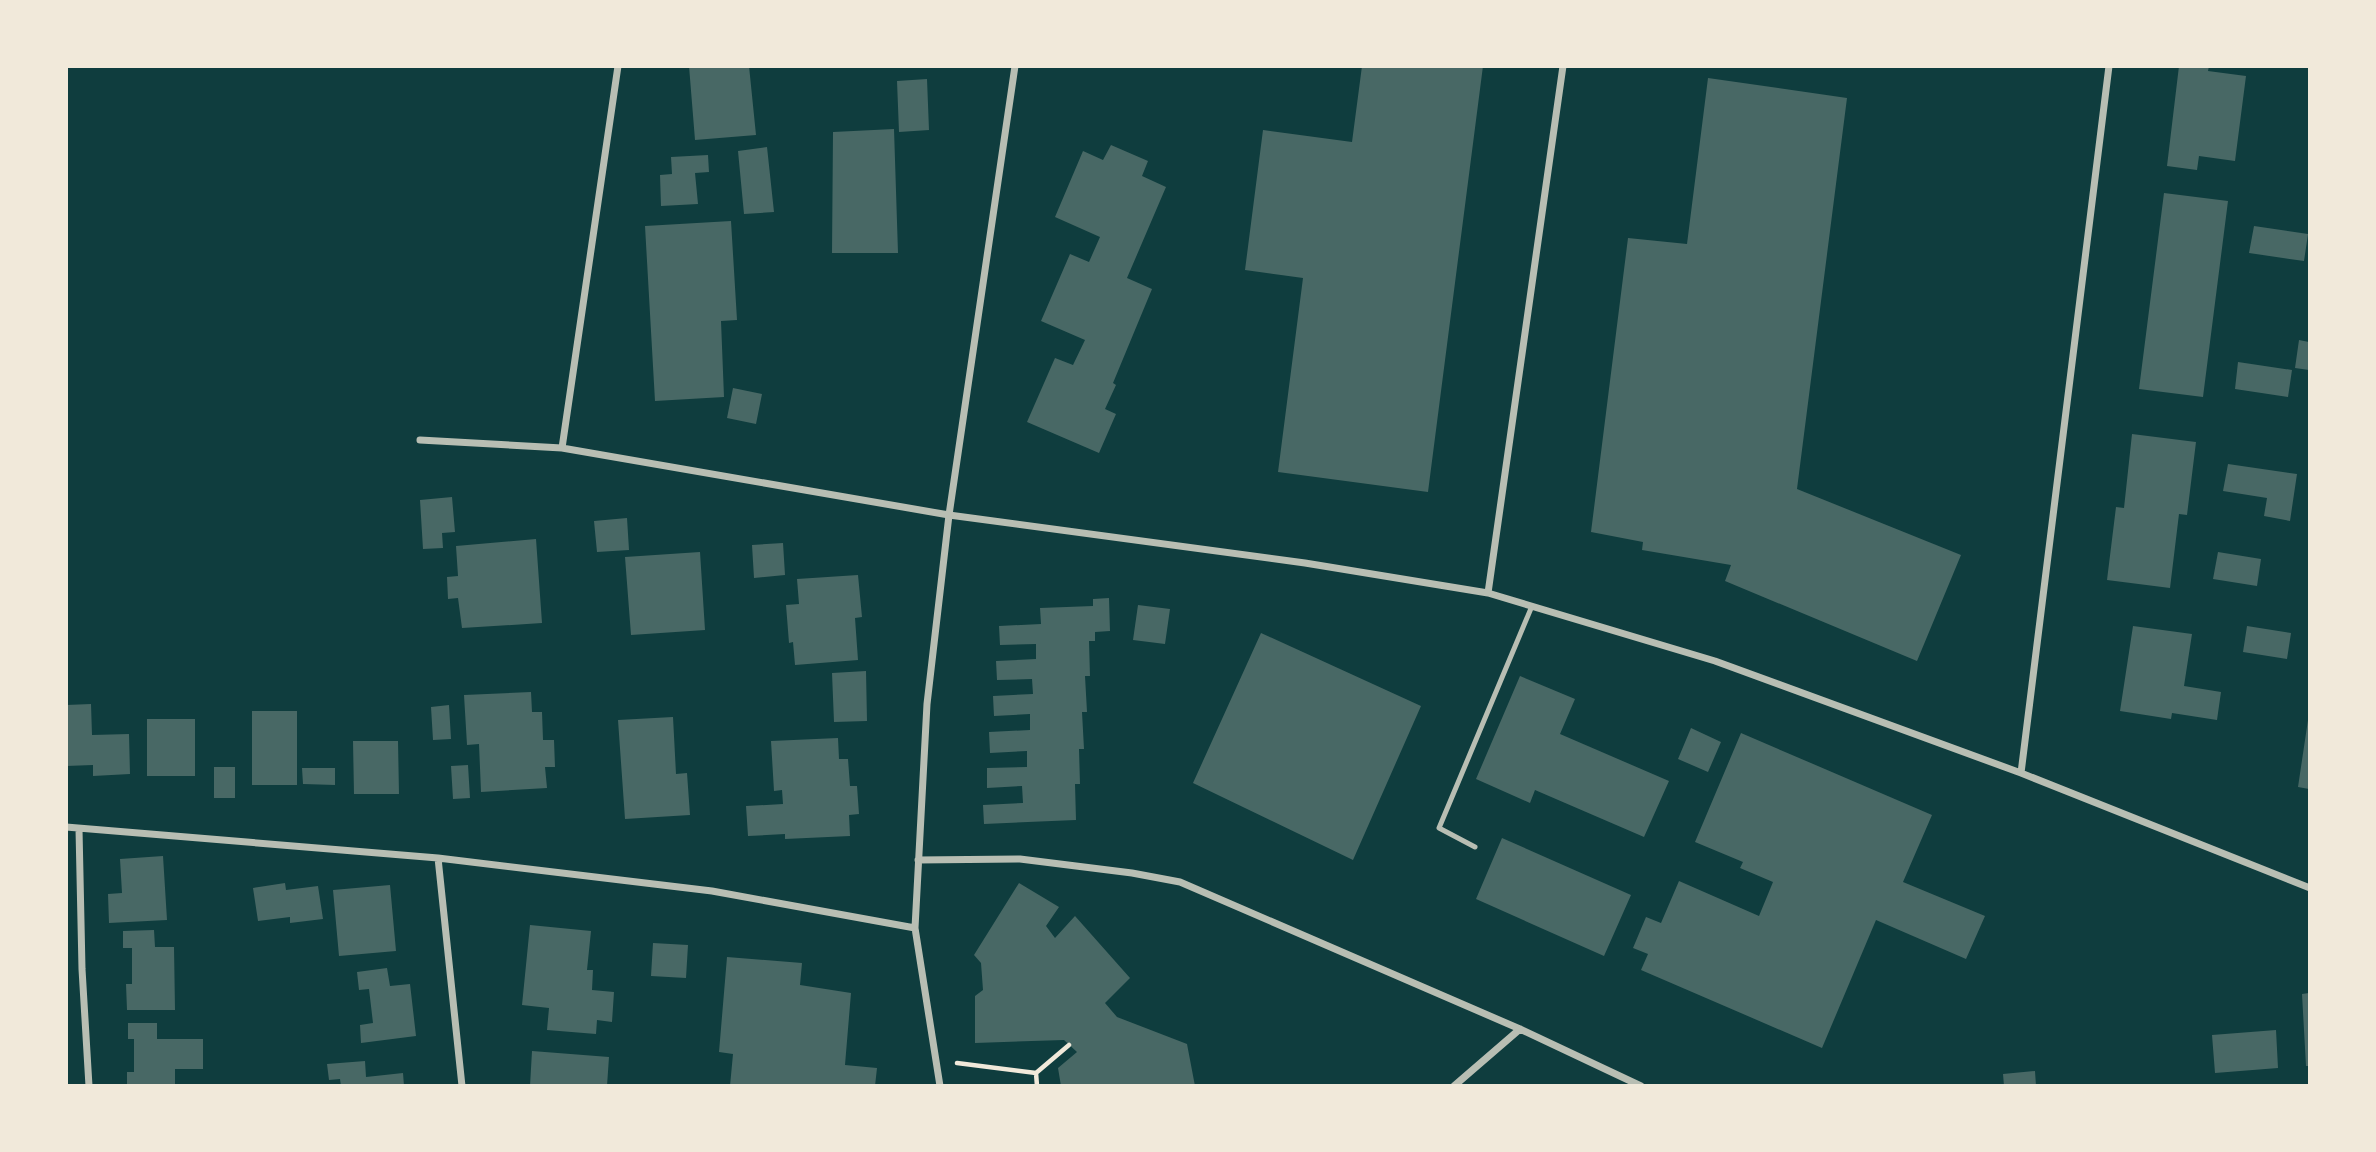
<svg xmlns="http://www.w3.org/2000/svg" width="2376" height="1152" viewBox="0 0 2376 1152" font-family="'Sofia Sans Condensed',sans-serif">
  <rect width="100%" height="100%" fill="#0f3d3e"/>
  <path fill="#486865" d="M 689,66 L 749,66 L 756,135 L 695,140 Z
    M 1362,66 L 1483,66 L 1428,492 L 1278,472 L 1303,278 L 1245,270 L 1263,130 L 1352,142 Z
    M 2179,66 L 2209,66 L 2208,71 L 2246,76 L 2235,161 L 2199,156 L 2197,170 L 2167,166 Z
    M 1708,78 L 1847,98 L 1797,489 L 1961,555 L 1917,661 L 1725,581 L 1731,565 L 1642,550 L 1643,542 L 1591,532 L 1628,238 L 1687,244 Z
    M 927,79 L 929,130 L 899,132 L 897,81 Z
    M 894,129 L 898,253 L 832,253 L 833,132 Z
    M 1111,145 L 1148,161 L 1142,176 L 1166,187 L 1127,278 L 1152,289 L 1113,383 L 1116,385 L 1105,409 L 1116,414 L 1099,453 L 1027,422 L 1055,358 L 1073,365 L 1085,340 L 1041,321 L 1070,254 L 1089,262 L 1100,237 L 1055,217 L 1083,151 L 1103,160 Z
    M 767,147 L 774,212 L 744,214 L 738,151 Z
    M 708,155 L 709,172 L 695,173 L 698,204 L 661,206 L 660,175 L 672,174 L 671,157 Z
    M 2164,193 L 2228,201 L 2203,397 L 2139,389 Z
    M 731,221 L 737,320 L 721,321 L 724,397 L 655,401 L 645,226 Z
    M 2254,226 L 2308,234 L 2304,261 L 2249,253 Z
    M 2299,340 L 2309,342 L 2309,370 L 2295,368 Z
    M 2238,362 L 2292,370 L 2288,397 L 2235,389 Z
    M 733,388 L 762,394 L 756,424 L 727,418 Z
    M 2132,434 L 2196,442 L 2187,515 L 2179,514 L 2170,588 L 2107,580 L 2116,507 L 2124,508 Z
    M 2228,464 L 2297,474 L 2290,521 L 2264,516 L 2267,498 L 2223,491 Z
    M 452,497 L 455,532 L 442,533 L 443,548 L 423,549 L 420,500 Z
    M 627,518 L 629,550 L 597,552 L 594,521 Z
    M 536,539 L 542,623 L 462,628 L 458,598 L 448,599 L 447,577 L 458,576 L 456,546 Z
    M 783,543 L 785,575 L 754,578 L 752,545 Z
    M 700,552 L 705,630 L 631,635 L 625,557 Z
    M 2218,552 L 2261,559 L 2257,586 L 2213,579 Z
    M 858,575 L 862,617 L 855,618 L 858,660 L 795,665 L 793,642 L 789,643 L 786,605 L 799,604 L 797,579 Z
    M 1109,598 L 1110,631 L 1095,632 L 1095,641 L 1089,641 L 1090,676 L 1085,676 L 1087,712 L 1082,712 L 1084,749 L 1079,749 L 1080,784 L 1075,784 L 1076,820 L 984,824 L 983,805 L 1023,803 L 1022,786 L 987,788 L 987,768 L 1027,767 L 1027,751 L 990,753 L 989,732 L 1030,730 L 1030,714 L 994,716 L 993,696 L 1033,694 L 1032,679 L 997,680 L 996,661 L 1036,659 L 1036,644 L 1000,645 L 999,626 L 1041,624 L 1040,608 L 1093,606 L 1093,599 Z
    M 1138,605 L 1170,609 L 1165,644 L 1133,640 Z
    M 2133,626 L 2192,634 L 2184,686 L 2221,692 L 2217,720 L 2172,713 L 2171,719 L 2120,711 Z
    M 2247,626 L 2291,633 L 2287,659 L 2243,652 Z
    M 1261,633 L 1421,706 L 1353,860 L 1193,783 Z
    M 866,671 L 867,721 L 834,722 L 832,673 Z
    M 1520,676 L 1575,699 L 1560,734 L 1669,781 L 1644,837 L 1535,790 L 1530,803 L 1476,779 Z
    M 531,692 L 532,712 L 542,712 L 543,740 L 554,740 L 555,767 L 545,767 L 547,788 L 481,792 L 479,744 L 467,745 L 464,695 Z
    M 91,704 L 92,735 L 129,734 L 130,774 L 93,776 L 93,765 L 66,766 L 66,705 Z
    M 449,705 L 451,739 L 433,740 L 431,707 Z
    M 252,711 L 297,711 L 297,785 L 252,785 Z
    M 673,717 L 676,774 L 687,773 L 690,815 L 625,819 L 618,720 Z
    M 147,719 L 195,719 L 195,776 L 147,776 Z
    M 2308,720 L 2309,720 L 2309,789 L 2298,787 Z
    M 1691,728 L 1721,742 L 1708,772 L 1678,759 Z
    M 1741,733 L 1932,815 L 1903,882 L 1985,916 L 1966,959 L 1876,920 L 1822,1048 L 1641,970 L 1648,954 L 1633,948 L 1646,917 L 1661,923 L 1679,881 L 1759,916 L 1773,882 L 1740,868 L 1743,862 L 1695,842 Z
    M 838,738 L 839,759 L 848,759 L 850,786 L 857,786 L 859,814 L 849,815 L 850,836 L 785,839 L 785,834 L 748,836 L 746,806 L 783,804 L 782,790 L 774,791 L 771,741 Z
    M 353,741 L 398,741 L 399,794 L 354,794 Z
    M 468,765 L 470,798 L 453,799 L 451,766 Z
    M 214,767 L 235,767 L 235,798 L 214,798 Z
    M 302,768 L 335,768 L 335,785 L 303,784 Z
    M 1502,838 L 1631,895 L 1604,956 L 1476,899 Z
    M 163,856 L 167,920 L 109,923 L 108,894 L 122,893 L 120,859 Z
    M 285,883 L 286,890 L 318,886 L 323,919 L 290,923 L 290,917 L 258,921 L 253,888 Z
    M 1019,883 L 1059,907 L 1046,926 L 1055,938 L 1075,916 L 1130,978 L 1105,1003 L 1117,1017 L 1187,1044 L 1195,1086 L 1061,1086 L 1058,1068 L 1077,1052 L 1064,1040 L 975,1043 L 975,996 L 983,990 L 981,963 L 974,955 Z
    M 390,885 L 396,951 L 339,956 L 333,890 Z
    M 530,925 L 591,931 L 587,970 L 593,970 L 592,990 L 614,992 L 612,1022 L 597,1020 L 596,1034 L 547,1030 L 549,1008 L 522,1005 Z
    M 154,930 L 155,947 L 174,947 L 175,1010 L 127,1010 L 126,984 L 132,984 L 132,948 L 123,948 L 123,931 Z
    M 653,943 L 688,945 L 686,978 L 651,976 Z
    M 727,957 L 802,963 L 800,985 L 851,993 L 845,1065 L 877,1068 L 875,1086 L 730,1086 L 733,1054 L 719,1052 Z
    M 387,968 L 390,986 L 410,984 L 416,1036 L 361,1043 L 360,1025 L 373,1023 L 369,989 L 359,990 L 357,972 Z
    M 2309,993 L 2309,1066 L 2306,1066 L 2302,994 Z
    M 128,1023 L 157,1023 L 157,1039 L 203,1039 L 203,1069 L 175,1069 L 175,1086 L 127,1086 L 127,1072 L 134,1072 L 134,1039 L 128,1039 Z
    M 2276,1030 L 2278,1068 L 2215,1073 L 2212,1035 Z
    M 532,1051 L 609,1057 L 607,1086 L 530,1086 Z
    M 365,1061 L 366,1077 L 403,1073 L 404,1086 L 341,1086 L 340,1079 L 329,1080 L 327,1064 Z
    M 2035,1071 L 2036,1086 L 2004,1086 L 2003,1074 Z"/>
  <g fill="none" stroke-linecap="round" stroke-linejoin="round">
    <path stroke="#f1e9da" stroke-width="4.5" d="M 957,1063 L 1036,1073
      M 1037,1086 L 1036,1073 L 1069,1045"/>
    <path stroke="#b8beb3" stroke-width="5" d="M 1475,847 L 1439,828 L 1532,606"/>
    <path stroke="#b8beb3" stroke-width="7" d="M 420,440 L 562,448 L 949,515 L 1305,563 L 1488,593 L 1715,661 L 2021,773 L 2310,888
      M 562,448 L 618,66
      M 1488,593 L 1563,66
      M 2021,773 L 2109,66
      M 66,827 L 438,858 L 712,891 L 915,928
      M 79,829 L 82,969 L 89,1086
      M 438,858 L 462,1086
      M 918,860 L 1020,859 L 1132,873 L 1180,882 L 1520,1029 L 1641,1086
      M 940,1086 L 915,928 L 927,704 L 949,515 L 1015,66
      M 1454,1086 L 1520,1029"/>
  </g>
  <rect width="2376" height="1152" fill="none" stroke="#f1e9da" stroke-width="136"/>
</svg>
